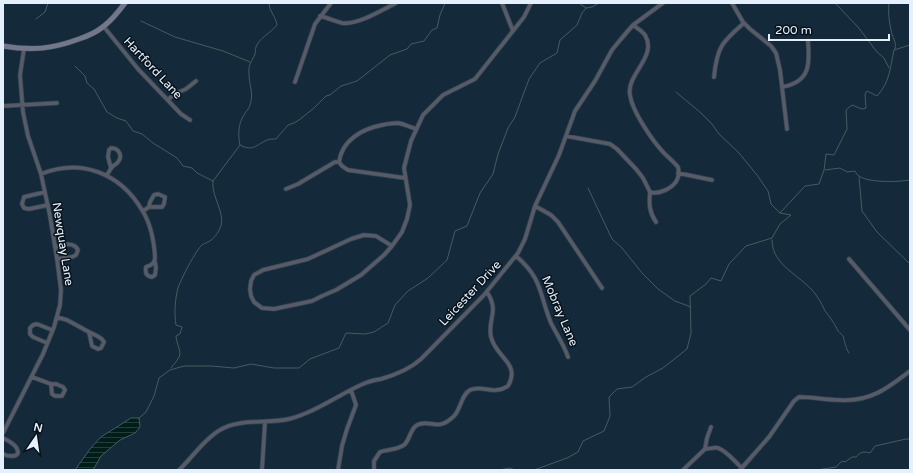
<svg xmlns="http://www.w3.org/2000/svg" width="913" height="473" viewBox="0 0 913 473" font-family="'Varela Round',sans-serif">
  <defs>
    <pattern id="water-rules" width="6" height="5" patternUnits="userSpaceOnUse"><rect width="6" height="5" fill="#001d1a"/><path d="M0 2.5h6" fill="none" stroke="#253e3c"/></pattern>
  </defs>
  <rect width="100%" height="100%" fill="#142a3b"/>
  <path fill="url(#water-rules)" stroke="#445d5e" d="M 131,418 L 139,418 L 140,427 L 135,433 L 120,440 L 101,456 L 93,470 L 75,470 L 90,449 L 101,437 Z"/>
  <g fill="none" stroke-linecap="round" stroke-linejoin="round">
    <path stroke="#445d5e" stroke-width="1" d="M 579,3 L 586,8
      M 835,3 L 858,27 L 877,52 L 884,58 L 889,68
      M 889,3 C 888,12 889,21 891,30 C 892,37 897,42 895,49
      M 36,19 L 45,12 L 48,3
      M 141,21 L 175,37 L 223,51 L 250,62
      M 75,66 L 85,76 L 87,83 L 94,89 L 107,112 L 117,118 L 126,121 L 133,131 L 142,134 L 153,143 L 177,158 L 183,166 L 192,168 L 197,173 L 213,181
      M 676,92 L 701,113 L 712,124 L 719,134 L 739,153 L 757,175 L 768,191 L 771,204 L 780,213
      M 240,145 C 253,152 256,145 267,140 C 269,139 273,139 276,139 L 288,125 L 294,123 L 299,120 L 314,108 L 326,96 L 330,95 L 341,86 L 357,81 L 390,55 L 407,49 L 411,44 L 424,41 L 432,30 L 437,28 L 440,15 L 445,3
      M 825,170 L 840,168 L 847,172 L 855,171 C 856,173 857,175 859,176 C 868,183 899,182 910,180
      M 859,177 L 862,211 L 877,232 L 910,264
      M 588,188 L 612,239 L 622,248 L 642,273 L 658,289 L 675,301 L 691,307
      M 772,240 C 772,268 805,276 818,298 C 821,302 823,307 825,311 C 830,317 834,323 837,329 C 838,332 841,333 843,336 C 845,342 845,347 849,353
      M 171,368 C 174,364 180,358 180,353 C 180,349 176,342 176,336 L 180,334 L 182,327 L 176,325 C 174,314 175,299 178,288 C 181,279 196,250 202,245 C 203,244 206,243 208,242 C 214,239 218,233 221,226 C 225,212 211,196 213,181 L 240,145 C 238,136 238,123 244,115 C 246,111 249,109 250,105 C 254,94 249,84 249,74 C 248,63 252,62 255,54 C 256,52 255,49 256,47 C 259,38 271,33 277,25 C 276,17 269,11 269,3
      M 138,419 L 146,412 L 154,396 L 159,378 L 170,370 L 184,366 L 211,366 L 234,368 L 251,364 L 274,368 L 299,368 L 310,359 L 339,348 L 346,333 L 365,334 L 374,332 L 388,323 L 395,305 L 408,291 L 428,278 L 447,260 L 455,231 L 467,226 L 480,193 L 493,174 L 498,154 L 508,128 L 515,117 L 529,79 L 540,63 L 557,53 L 560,40 L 577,25 L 582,13 L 586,8 L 592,7 L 599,3
      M 499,470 L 510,468 L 515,470
      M 534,470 L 567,458 L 578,452 L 583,441 L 604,431 L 610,416 L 609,397 L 617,389 L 632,387 L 646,377 L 663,368 L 687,349 L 691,333 L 690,296 L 706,284 L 711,278 L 721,281 L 729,264 L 746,246 L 772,238 L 780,224 L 791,215 L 780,213 L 805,186 L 819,184 L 824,170 L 826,154 L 834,155 L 847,129 L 846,110 L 852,105 L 862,109 L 866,108 L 865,94 L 867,91 L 877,96 C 890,82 890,68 894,50 L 910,45
      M 817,470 L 836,467 L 842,461 L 845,462 L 852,457 L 856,457 C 860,452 864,451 870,453 L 875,446 L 906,439 L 910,439"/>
    <g stroke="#314656" stroke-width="5">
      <path id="street" d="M 502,3 L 513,31
        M 732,3 L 743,22 L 750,29 L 771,46 L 776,53 L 780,70 L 787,129
        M 320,16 C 328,18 335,21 342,23 C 358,25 382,10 396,3
        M 104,27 L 138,69 L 181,114 L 190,120
        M 714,77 C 717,47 722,42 744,23
        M 295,82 L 315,24 L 331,3
        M 782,87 C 810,82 810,65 808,41
        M 168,100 L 174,94 L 186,89 L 196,81
        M 3,106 L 57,103
        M 566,136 L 610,144 L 617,149 L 636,169 L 643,178 L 650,192 C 659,195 673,188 677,180 C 679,176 679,171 678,167 C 674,162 670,159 665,154 C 653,142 632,111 630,95 C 626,74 658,57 645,35 C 642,31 637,28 633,25
        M 678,173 L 712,180
        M 41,174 C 81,158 120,173 142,210 C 151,224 154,241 155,257 C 155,263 152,265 146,267 C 145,273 146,276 152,277 L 155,275 L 156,268 L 155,262
        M 107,175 C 109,172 110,169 113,166 C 114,165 117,164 118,162 C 123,156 119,148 111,148 L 109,150 L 108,157 L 111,168
        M 405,178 L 348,170 L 342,166 L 339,162 C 342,140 362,129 382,125 C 387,124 392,123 398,123 C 404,124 410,127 416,129
        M 286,189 L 298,184 L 335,162 L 339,162
        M 45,192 L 24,197 L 22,204 L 24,208 L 29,209 L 48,205
        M 650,192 C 649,204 649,212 656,222
        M 535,206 L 551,215 L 558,222 L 602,288
        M 143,211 L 149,207 L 162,207 L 164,204 L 165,197 L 158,194 L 154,195 L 150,202 L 149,207
        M 364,235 L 376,236 L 392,246 L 384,255 L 361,275 L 336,290 L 322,296 L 312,301 L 274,309 L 262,308 L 254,302 L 251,296 L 250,289 L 251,281 L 254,275 L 263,270 L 308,259 L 351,239 Z
        M 392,246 L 402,232 L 407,219 L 410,205 L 404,168 L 411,141 L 423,115 L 443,95 L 475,79 L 524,17 L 531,3
        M 55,247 C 63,245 74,241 78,250 L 76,255 L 72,257 L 57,259
        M 516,256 C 543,279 539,294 551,323 C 557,335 564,345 568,357
        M 849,259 L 910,330
        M 57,317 L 67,320 L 89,332 L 92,346 L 98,349 L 101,348 L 104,342 C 101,336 94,335 89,332
        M 47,343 L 33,337 L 30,334 L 30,328 L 33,325 L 37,324 L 52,330
        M 32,377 L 51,384 L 52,394 L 55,396 L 62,396 L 65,390 L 63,387 L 56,384 L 51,384
        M 3,433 L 43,354 L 54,327 L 60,305 L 61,290 L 57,259 L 50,216 L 41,174 L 28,136 L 23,112 L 20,75 L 24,49
        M 3,438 C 7,440 13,443 16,447 C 23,458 9,457 3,454
        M 705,449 L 707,438 L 711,427
        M 179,470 C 193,457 204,439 220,430 C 239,418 268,424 289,419 C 316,412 338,395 363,384 C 369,381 375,380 381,379 C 395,375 410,369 421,359 L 484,295 L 518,253 L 525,239 L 535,206 L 559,155 L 575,111 L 595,81 L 612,50 L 621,39 L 633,25 L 663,3
        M 262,470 L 265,422
        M 338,470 L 342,446 L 347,429 L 356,405 L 351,390
        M 374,470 L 374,461 L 380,452 C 388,449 397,450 404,445 C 410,440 410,429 417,425 C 430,418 437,433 454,416 C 461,409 461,395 470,390 C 483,384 493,396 508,386 C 521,363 496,358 491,337 C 487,319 500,312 487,292
        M 683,470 L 705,449 C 709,449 714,447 718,448 C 727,451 735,462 742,468
        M 740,470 L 769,437 L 794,401 L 799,397 C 813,397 826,400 840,400 C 870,402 888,388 910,371"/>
    </g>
    <g stroke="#314656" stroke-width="6">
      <path id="secondary" d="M 3,46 C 32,51 52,49 79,39 C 88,36 97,32 104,26 C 112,20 119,11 125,3"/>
    </g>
    <use href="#street" stroke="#585a66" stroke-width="3.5"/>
    <use href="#secondary" stroke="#727789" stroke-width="5"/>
  </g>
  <g text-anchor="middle" stroke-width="3" stroke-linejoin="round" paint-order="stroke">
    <g font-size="12" fill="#e4f1fd" stroke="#081119">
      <text transform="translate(153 68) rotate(47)" y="4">Hartford Lane</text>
      <text transform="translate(63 244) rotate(81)" y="4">Newquay Lane</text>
      <text transform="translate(470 293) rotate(-47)" y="4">Leicester Drive</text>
      <text transform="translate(560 311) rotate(67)" y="4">Mobray Lane</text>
    </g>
  </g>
  <rect width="913" height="473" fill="none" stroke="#e4f1fd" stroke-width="8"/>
  <g transform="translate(36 437) rotate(13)" stroke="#081119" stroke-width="3" paint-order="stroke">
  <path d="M0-3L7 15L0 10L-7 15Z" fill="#e4f1fd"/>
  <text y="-6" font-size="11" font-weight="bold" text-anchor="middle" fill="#e4f1fd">N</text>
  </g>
  <path d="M769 34v6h120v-6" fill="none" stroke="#e4f1fd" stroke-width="2"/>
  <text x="775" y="34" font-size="12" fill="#e4f1fd" stroke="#081119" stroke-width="3" paint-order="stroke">200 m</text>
</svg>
